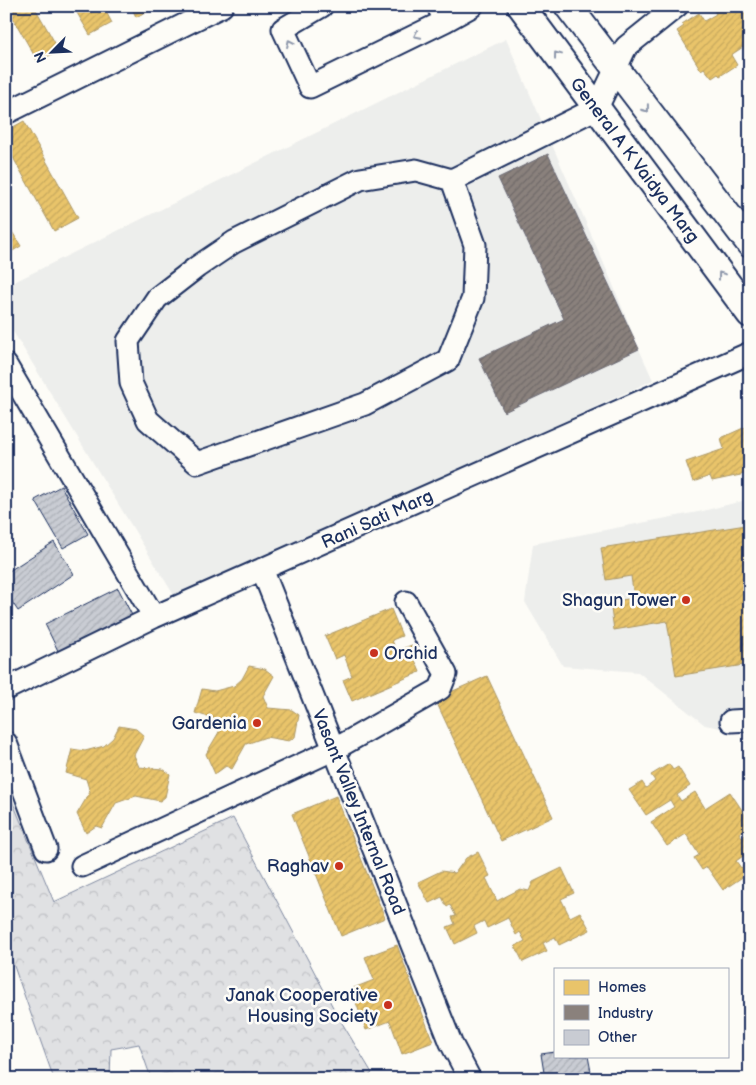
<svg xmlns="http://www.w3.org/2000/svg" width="756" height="1085" viewBox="0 0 756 1085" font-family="'Balsamiq Sans',sans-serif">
  <defs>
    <pattern id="forest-crowns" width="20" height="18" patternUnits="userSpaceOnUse" patternTransform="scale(1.25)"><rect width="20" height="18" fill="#e0e1e3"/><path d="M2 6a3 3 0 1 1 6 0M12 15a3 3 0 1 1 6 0" fill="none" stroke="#c0c1c5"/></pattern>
    <pattern id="homes-hatch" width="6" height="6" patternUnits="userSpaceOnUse" patternTransform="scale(1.25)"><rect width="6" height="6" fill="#e9c46a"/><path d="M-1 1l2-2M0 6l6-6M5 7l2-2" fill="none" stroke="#c7a95e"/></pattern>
    <pattern id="industry-hatch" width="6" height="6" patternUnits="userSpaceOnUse" patternTransform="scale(1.25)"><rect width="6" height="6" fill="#8a817c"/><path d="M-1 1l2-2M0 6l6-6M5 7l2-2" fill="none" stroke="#706a69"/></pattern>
    <pattern id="building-hatch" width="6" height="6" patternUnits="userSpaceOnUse" patternTransform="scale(1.25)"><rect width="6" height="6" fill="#c9ccd3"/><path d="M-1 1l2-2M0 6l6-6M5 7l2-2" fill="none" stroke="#acb0b8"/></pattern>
  </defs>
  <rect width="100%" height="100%" fill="#fdfcf7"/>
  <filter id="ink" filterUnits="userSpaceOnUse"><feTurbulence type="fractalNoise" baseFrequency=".02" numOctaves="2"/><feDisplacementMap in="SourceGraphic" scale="10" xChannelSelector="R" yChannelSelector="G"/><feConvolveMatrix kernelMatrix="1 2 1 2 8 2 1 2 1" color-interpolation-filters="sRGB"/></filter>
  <g filter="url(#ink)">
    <path fill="#edeeec" d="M 506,39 L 611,280 L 639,349 L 653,380 L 178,602 L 6,320 L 6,286 Z
      M 750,499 L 750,734 L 705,725 L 638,672 L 563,666 L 525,602 L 533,544 L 703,511 Z"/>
    <path fill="url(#forest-crowns)" stroke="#7e88a0" d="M 6,786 L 54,902 L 233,818 L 336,1013 L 372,1073 L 365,1079 L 183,1079 L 164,1074 L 151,1078 L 139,1044 L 111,1049 L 110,1079 L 54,1079 L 10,955 L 6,955 Z"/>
    <path fill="url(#homes-hatch)" stroke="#ab9766" d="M 6,6 L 34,6 L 59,50 L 38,62 Z
      M 73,6 L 103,6 L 112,23 L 90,35 Z
      M 131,6 L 157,6 L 136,17 Z
      M 712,6 L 748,6 L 750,8 L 750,53 L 748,54 L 743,47 L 731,55 L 737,65 L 720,76 L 718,74 L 712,78 L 704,68 L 701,70 L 677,31 L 684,26 L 682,24 L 699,13 L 704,21 L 716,14 Z
      M 24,121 L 78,218 L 54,231 L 6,145 L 6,131 Z
      M 6,222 L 21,246 L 6,255 Z
      M 750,425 L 750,473 L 712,481 L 710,476 L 693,482 L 686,462 L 724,449 L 721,438 Z
      M 746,525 L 750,552 L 750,664 L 676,676 L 667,621 L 614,630 L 610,602 L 634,598 L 631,576 L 606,580 L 601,548 Z
      M 391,609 L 402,636 L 392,640 L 396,651 L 412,645 L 418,659 L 415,660 L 420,672 L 352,701 L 343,680 L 352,676 L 344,655 L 335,659 L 325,636 Z
      M 249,666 L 265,669 L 274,676 L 263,696 L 268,708 L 292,710 L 299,715 L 295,737 L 289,741 L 266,737 L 246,744 L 232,769 L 226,766 L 215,774 L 206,754 L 219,732 L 216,719 L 195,713 L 202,689 L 215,691 L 234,686 L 242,679 Z
      M 487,676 L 553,817 L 501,841 L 435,699 Z
      M 119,726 L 136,729 L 144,736 L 134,755 L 139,767 L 163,769 L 170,774 L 165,797 L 160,801 L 136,796 L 116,803 L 102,828 L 96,826 L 86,833 L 77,814 L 90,792 L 86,779 L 66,773 L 72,749 L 85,751 L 104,746 L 113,738 Z
      M 669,764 L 673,770 L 678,767 L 690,786 L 677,795 L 681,801 L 695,792 L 705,808 L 730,792 L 750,822 L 750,826 L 739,833 L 742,837 L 750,832 L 750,859 L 746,854 L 736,861 L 741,868 L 747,863 L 750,867 L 750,872 L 723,890 L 707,867 L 702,870 L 694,858 L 699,855 L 686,834 L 667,846 L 651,822 L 674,807 L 670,800 L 646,815 L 629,790 L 642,782 L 646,788 L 655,781 L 651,775 Z
      M 336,796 L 385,918 L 341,936 L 292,814 Z
      M 478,852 L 490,876 L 486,878 L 497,901 L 520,889 L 529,891 L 533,882 L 562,868 L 574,893 L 561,899 L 570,917 L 580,912 L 590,930 L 559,945 L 555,937 L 543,943 L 547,951 L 523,962 L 515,946 L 525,941 L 520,932 L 516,935 L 508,918 L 487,928 L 484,921 L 474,926 L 477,933 L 455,944 L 447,927 L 455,924 L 452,917 L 456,916 L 450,905 L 447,907 L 442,897 L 429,903 L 418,882 L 441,871 L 455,873 L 466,858 Z
      M 397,945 L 433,1042 L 402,1054 L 390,1021 L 366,1030 L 351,989 L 374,980 L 365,957 Z"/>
    <path fill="url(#industry-hatch)" stroke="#696873" d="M 548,154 L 639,349 L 504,412 L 479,358 L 564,319 L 498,178 Z"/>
    <path fill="url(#building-hatch)" stroke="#1b2f5e" d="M 61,486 L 88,534 L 63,548 L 35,500 Z
      M 54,542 L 74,574 L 18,611 L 6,593 L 6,573 Z
      M 118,588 L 136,623 L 62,659 L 45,624 Z
      M 555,1052 L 555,1056 L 588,1056 L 592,1077 L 581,1079 L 545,1079 L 541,1054 Z"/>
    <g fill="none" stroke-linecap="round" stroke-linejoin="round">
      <g stroke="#1b2f5e" stroke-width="25">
        <path id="minor" d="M 322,6 L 283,29 L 310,87 L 445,21 L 438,6
          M 445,21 L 472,6
          M 6,113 L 222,6
          M 452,180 L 416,170 L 360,179 L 234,242 L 197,267 L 157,298 L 128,341 L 131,383 L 148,420 L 197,463 L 365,404 L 448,360 L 473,298 L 475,245 L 452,180 L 597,108 L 626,47 L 677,6
          M 6,365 L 154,617
          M 262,569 L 451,1043 L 470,1079
          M 6,689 L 154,617 L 750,353
          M 731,721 L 750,720
          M 6,743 L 46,849
          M 82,866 L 335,749 L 440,689 L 446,674 L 406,602"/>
      </g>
      <g stroke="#1b2f5e" stroke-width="30">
        <path id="major" d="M 521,6 L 750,314
          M 568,6 L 750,244"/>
      </g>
      <use href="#minor" stroke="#fdfcf7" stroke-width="21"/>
      <use href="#major" stroke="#fdfcf7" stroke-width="26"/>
    </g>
    <defs><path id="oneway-chevron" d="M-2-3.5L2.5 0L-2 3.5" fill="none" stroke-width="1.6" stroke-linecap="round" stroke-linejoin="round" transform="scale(1.25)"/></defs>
    <g stroke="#8c96aa">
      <use href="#oneway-chevron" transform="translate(417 35) rotate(154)"/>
      <use href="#oneway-chevron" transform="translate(290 43) rotate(-115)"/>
      <use href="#oneway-chevron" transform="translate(557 55) rotate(-127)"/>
      <use href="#oneway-chevron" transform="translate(646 109) rotate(52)"/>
      <use href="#oneway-chevron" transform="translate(721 275) rotate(-127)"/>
    </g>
  </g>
  <g fill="#c8321e" stroke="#fdfcf7" stroke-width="2">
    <circle cx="686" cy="600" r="5"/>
    <circle cx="374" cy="653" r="5"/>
    <circle cx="257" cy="723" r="5"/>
    <circle cx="339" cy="866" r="5"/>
    <circle cx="388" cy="1005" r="5"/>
  </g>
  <g text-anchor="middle" stroke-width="5" stroke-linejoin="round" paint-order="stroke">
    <g font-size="18" fill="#1b2f5e" stroke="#fdfcf7">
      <text transform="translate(635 160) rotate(53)" y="6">General A K Vaidya Marg</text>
      <text transform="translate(377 519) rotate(-24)" y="6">Rani Sati Marg</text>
      <text transform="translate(359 812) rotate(68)" y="6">Vasant Valley Internal Road</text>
    </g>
    <g font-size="18" fill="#1b2f5e" stroke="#fdfcf7" text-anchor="end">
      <text x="676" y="606">Shagun Tower</text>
      <text x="384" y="659" text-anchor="start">Orchid</text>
      <text x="247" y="729">Gardenia</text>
      <text x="329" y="872">Raghav</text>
      <text x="378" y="1001">Janak Cooperative<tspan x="378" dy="21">Housing Society</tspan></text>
    </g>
  </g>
  <rect width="756" height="1085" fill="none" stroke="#fdfcf7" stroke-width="25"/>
  <rect x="12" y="12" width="731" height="1060" fill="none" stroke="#1b2f5e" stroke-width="2" filter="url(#ink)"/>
  <rect x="554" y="968" width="175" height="90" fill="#fdfcf7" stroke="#a3aaba"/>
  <rect x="564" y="980" width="25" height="15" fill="#e9c46a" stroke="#a3aaba"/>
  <text x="598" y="992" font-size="15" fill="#1b2f5e">Homes</text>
  <rect x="564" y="1005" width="25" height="15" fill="#8a817c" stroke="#a3aaba"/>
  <text x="598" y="1018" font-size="15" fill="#1b2f5e">Industry</text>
  <rect x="564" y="1030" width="25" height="15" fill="#c9ccd3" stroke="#a3aaba"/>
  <text x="598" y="1042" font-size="15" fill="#1b2f5e">Other</text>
  <g transform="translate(52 52) rotate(246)" stroke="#fdfcf7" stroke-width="4" paint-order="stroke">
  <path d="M0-4L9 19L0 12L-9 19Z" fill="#1b2f5e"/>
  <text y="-8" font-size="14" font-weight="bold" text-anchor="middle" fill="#1b2f5e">N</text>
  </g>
</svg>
